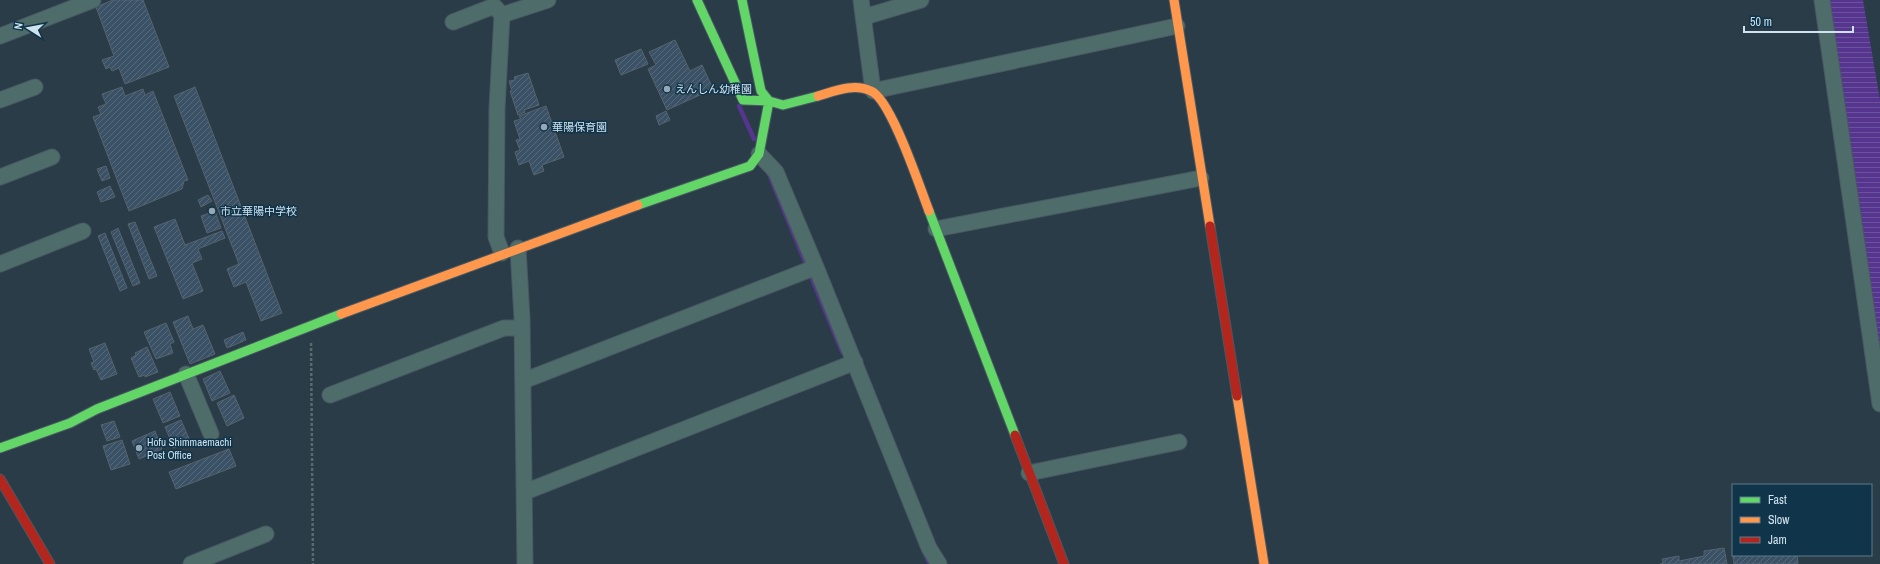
<svg xmlns="http://www.w3.org/2000/svg" width="1880" height="564" viewBox="0 0 1880 564" font-family="'Archivo Narrow','Noto Sans JP',sans-serif">
  <defs>
    <pattern id="water-rules" width="6" height="5" patternUnits="userSpaceOnUse"><rect width="6" height="5" fill="#55358d"/><path d="M0 2.5h6" fill="none" stroke="#6c529d"/></pattern>
    <pattern id="building-hatch" width="6" height="6" patternUnits="userSpaceOnUse"><rect width="6" height="6" fill="#3b5165"/><path d="M-1 1l2-2M0 6l6-6M5 7l2-2" fill="none" stroke="#566a7b"/></pattern>
  </defs>
  <rect width="100%" height="100%" fill="#293c47"/>
  <path fill="url(#water-rules)" d="M 1821,0 L 1863,0 L 1880,100 L 1880,377 Z"/>
  <g fill="none" stroke-linecap="round" stroke-linejoin="round">
    <path stroke="#55358d" stroke-width="4.5" d="M 739,106 L 754,139
      M 768,172 L 842,352
      M 926,556 L 930,564"/>
  </g>
  <path fill="url(#building-hatch)" stroke="#56636e" d="M 113,0 L 143,0 L 169,67 L 125,84 L 119,68 L 112,71 L 110,67 L 106,69 L 102,60 L 114,56 L 96,7 Z
    M 675,40 L 690,71 L 702,65 L 713,89 L 667,110 L 648,69 L 656,65 L 649,52 Z
    M 641,49 L 648,64 L 621,75 L 615,60 Z
    M 528,73 L 539,105 L 524,110 L 525,112 L 518,115 L 510,91 L 512,91 L 509,81 L 515,80 L 514,77 Z
    M 122,87 L 125,96 L 143,89 L 145,95 L 153,91 L 188,180 L 184,181 L 182,189 L 129,211 L 93,117 L 101,114 L 98,107 L 106,104 L 102,94 Z
    M 195,87 L 282,313 L 261,321 L 246,282 L 234,287 L 227,269 L 239,264 L 174,96 Z
    M 546,106 L 564,157 L 542,165 L 544,171 L 534,175 L 529,161 L 519,165 L 515,152 L 520,150 L 516,140 L 520,139 L 514,121 L 521,119 L 519,116 Z
    M 666,111 L 670,120 L 659,125 L 656,116 Z
    M 106,166 L 110,178 L 102,181 L 97,169 Z
    M 110,186 L 115,197 L 101,202 L 97,192 Z
    M 208,195 L 212,201 L 201,207 L 198,200 Z
    M 215,211 L 221,228 L 207,233 L 201,216 Z
    M 175,219 L 185,245 L 222,231 L 225,238 L 198,249 L 202,259 L 192,263 L 203,291 L 183,299 L 154,227 Z
    M 135,222 L 157,276 L 149,279 L 128,224 Z
    M 118,228 L 140,283 L 133,286 L 111,232 Z
    M 105,233 L 127,288 L 120,291 L 98,236 Z
    M 188,316 L 193,329 L 203,325 L 215,354 L 190,364 L 173,322 Z
    M 166,323 L 174,342 L 170,344 L 173,353 L 156,359 L 144,332 Z
    M 243,332 L 246,340 L 227,348 L 224,340 Z
    M 105,343 L 117,374 L 101,380 L 96,369 L 94,370 L 91,363 L 94,362 L 89,349 Z
    M 147,347 L 158,372 L 145,377 L 145,375 L 139,377 L 131,358 L 136,355 L 135,353 Z
    M 220,371 L 230,393 L 212,401 L 203,379 Z
    M 170,392 L 180,416 L 163,423 L 153,399 Z
    M 234,395 L 244,418 L 227,426 L 217,403 Z
    M 181,420 L 190,441 L 174,448 L 165,427 Z
    M 114,421 L 120,437 L 107,441 L 101,425 Z
    M 155,431 L 162,449 L 139,459 L 132,441 Z
    M 122,440 L 130,464 L 111,470 L 103,446 Z
    M 229,449 L 236,466 L 176,489 L 169,472 Z
    M 1724,548 L 1727,564 L 1660,564 L 1663,563 L 1662,559 L 1679,556 L 1679,561 L 1704,556 L 1704,551 Z
    M 1733,550 L 1733,555 L 1797,555 L 1798,564 L 1734,564 L 1732,551 Z"/>
  <g fill="none" stroke-linecap="round" stroke-linejoin="round">
    <g stroke="#495963" stroke-width="17">
      <path id="street" d="M 861,0 L 873,91 L 1177,26
        M 1822,0 L 1880,404
        M 864,17 L 921,0
        M 453,22 L 494,6 L 502,15
        M 0,36 L 93,0
        M 0,100 L 35,87
        M 759,154 L 776,172 L 816,267 L 929,548 L 939,564
        M 0,177 L 52,157
        M 936,229 L 1201,178
        M 518,248 L 522,318 L 525,564
        M 502,253 L 496,237 L 497,108 L 502,15 L 548,0
        M 0,264 L 83,231
        M 186,374 L 211,434
        M 523,381 L 816,267
        M 330,395 L 504,328 L 522,328
        M 1029,473 L 1179,442
        M 525,492 L 855,362
        M 191,564 L 266,534"/>
    </g>
    <g stroke="#495963" stroke-width="11">
      <path id="fast" d="M 697,0 L 743,100 L 769,101 L 783,105 L 818,96
        M 742,0 L 761,91 L 769,101
        M 638,205 L 750,166 L 759,154 L 769,101
        M 929,211 L 1015,435
        M 0,448 L 70,423 L 97,409 L 341,314"/>
    </g>
    <g stroke="#495963" stroke-width="11">
      <path id="slow" d="M 1174,0 L 1210,226
        M 818,96 C 835,91 854,83 871,91 C 891,99 920,188 929,211
        M 341,314 L 638,205
        M 1237,396 L 1264,564"/>
    </g>
    <g stroke="#495963" stroke-width="11">
      <path id="jam" d="M 1210,226 L 1237,396
        M 1015,435 L 1064,564
        M 0,479 L 50,564"/>
    </g>
    <path stroke="#566d6e" stroke-width="2.5" stroke-dasharray="3 2" stroke-linecap="butt" d="M 311,343 L 313,564"/>
    <use href="#street" stroke="#4e6d6a" stroke-width="15"/>
    <use href="#fast" stroke="#63d668" stroke-width="9"/>
    <use href="#slow" stroke="#ff974d" stroke-width="9"/>
    <use href="#jam" stroke="#b3261e" stroke-width="9"/>
  </g>
  <g fill="#95a8b4" stroke="#103449" stroke-width="1.5">
    <circle cx="667" cy="89" r="4"/>
    <circle cx="544" cy="127" r="4"/>
    <circle cx="212" cy="211" r="4"/>
    <circle cx="139" cy="448" r="4"/>
  </g>
  <g text-anchor="middle" stroke-width="3" stroke-linejoin="round" paint-order="stroke">
    <g font-size="11" fill="#cfe2ef" stroke="#103449" text-anchor="start">
      <text x="675" y="93">えんしん幼稚園</text>
      <text x="552" y="131">華陽保育園</text>
      <text x="220" y="215">市立華陽中学校</text>
      <text x="147" y="446">Hofu Shimmaemachi<tspan x="147" dy="13">Post Office</tspan></text>
    </g>
  </g>
  <rect x="1732" y="484" width="140" height="72" fill="#103449" stroke="#5c7a8b"/>
  <rect x="1740" y="497" width="20" height="6" fill="#63d668" stroke="#5c7a8b"/>
  <text x="1768" y="504" font-size="12" fill="#cfe2ef">Fast</text>
  <rect x="1740" y="517" width="20" height="6" fill="#ff974d" stroke="#5c7a8b"/>
  <text x="1768" y="524" font-size="12" fill="#cfe2ef">Slow</text>
  <rect x="1740" y="537" width="20" height="6" fill="#b3261e" stroke="#5c7a8b"/>
  <text x="1768" y="544" font-size="12" fill="#cfe2ef">Jam</text>
  <g transform="translate(28 28) rotate(281)" stroke="#103449" stroke-width="3" paint-order="stroke">
  <path d="M0-3L7 15L0 10L-7 15Z" fill="#cfe2ef"/>
  <text y="-6" font-size="11" font-weight="bold" text-anchor="middle" fill="#cfe2ef">N</text>
  </g>
  <path d="M1744 26v6h109v-6" fill="none" stroke="#cfe2ef" stroke-width="2"/>
  <text x="1750" y="26" font-size="12" fill="#cfe2ef" stroke="#103449" stroke-width="3" paint-order="stroke">50 m</text>
</svg>
